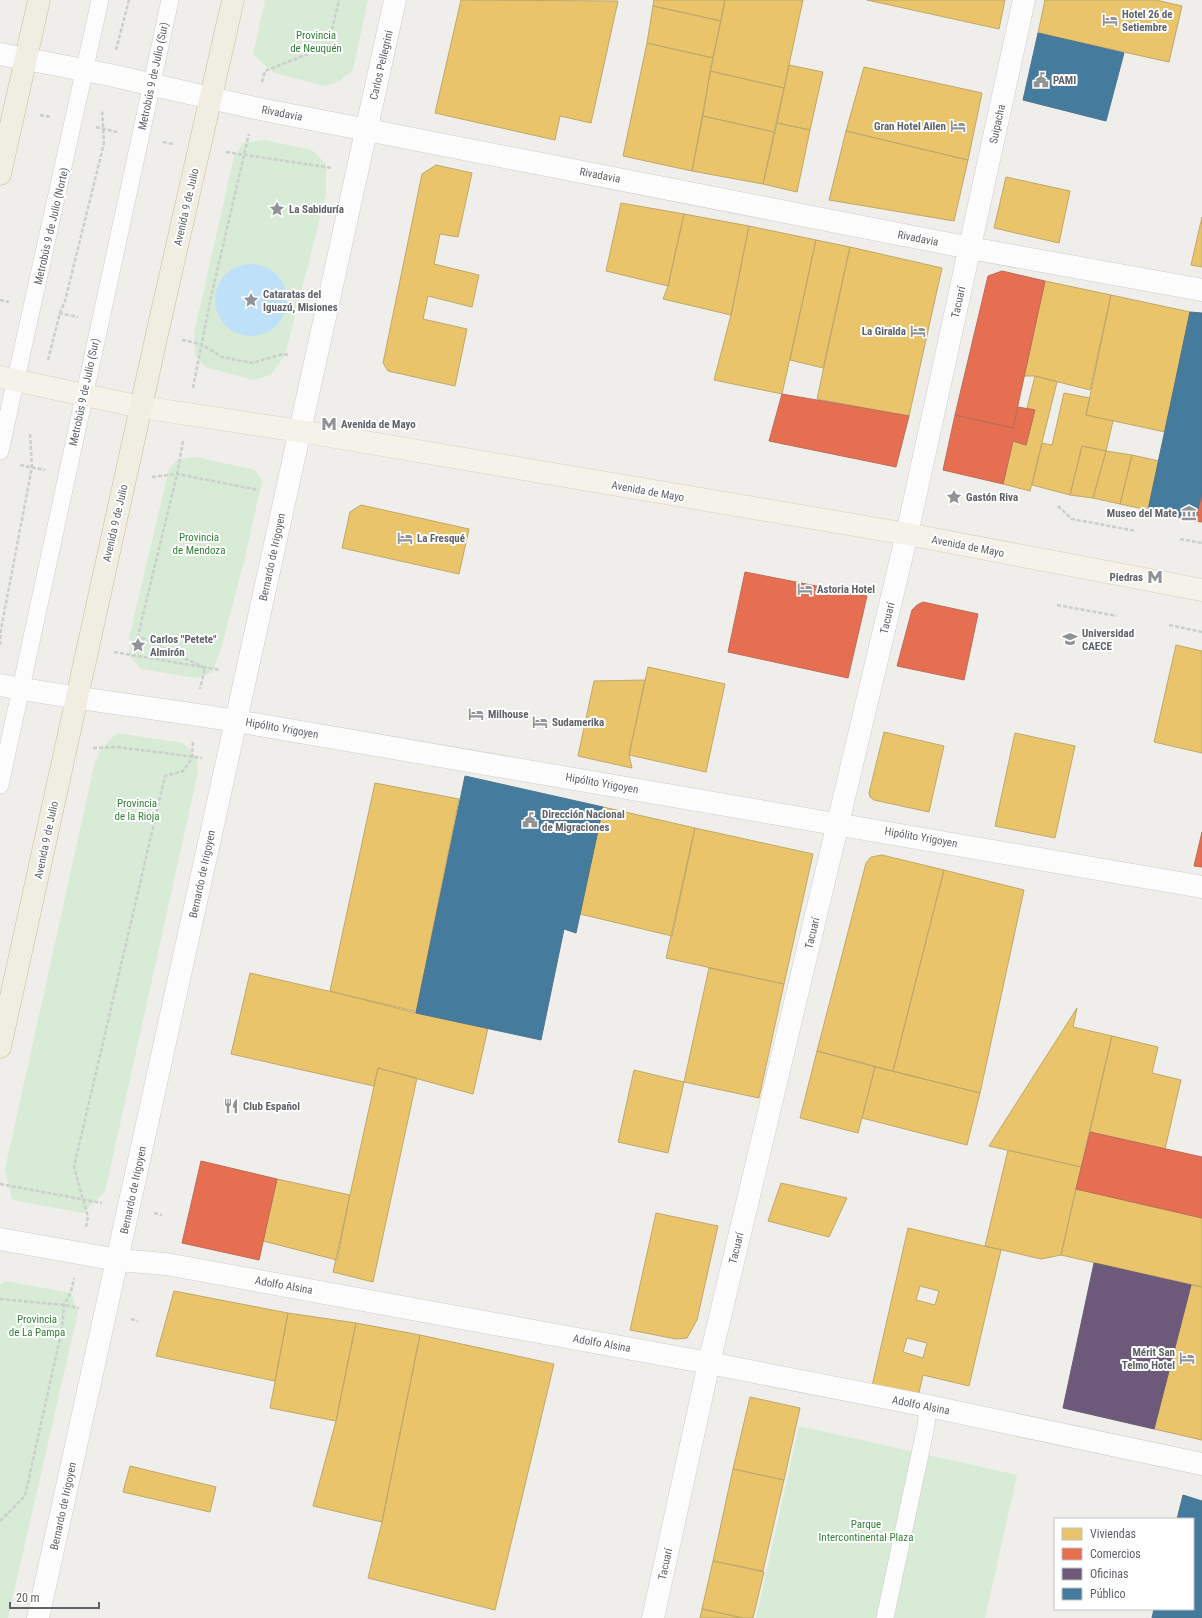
<svg xmlns="http://www.w3.org/2000/svg" width="1202" height="1618" viewBox="0 0 1202 1618" font-family="'Roboto Condensed',sans-serif">
  <rect width="100%" height="100%" fill="#efeeea"/>
  <path fill="#d8ebd6" d="M 265,0 L 368,0 L 353,70 L 338,82 L 325,86 L 274,73 L 253,55 Z
    M 264,140 L 312,150 L 326,164 L 326,194 L 285,355 L 271,375 L 253,380 L 205,367 L 195,355 L 194,333 L 234,157 L 243,143 Z
    M 196,457 L 255,470 L 262,481 L 246,553 L 222,646 L 212,673 L 195,678 L 141,669 L 129,655 L 129,638 L 169,469 L 177,460 Z
    M 117,733 L 183,743 L 197,758 L 198,772 L 105,1192 L 83,1213 L 12,1200 L 5,1169 L 95,762 L 101,749 Z
    M 5,1281 L 71,1293 L 78,1312 L 8,1618 L 0,1618 L 0,1285 Z
    M 799,1426 L 1017,1475 L 985,1618 L 756,1618 Z"/>
  <path fill="#bfe0f9" d="M215 300a36 36 0 1 1 72 0a36 36 0 1 1-72 0Z"/>
  <path fill="#e9c46a" stroke="#c0a769" fill-rule="evenodd" d="M 461,0 L 618,1 L 591,123 L 560,116 L 555,140 L 435,113 Z
    M 654,0 L 725,0 L 721,21 L 653,6 Z
    M 725,0 L 803,0 L 784,88 L 710,71 Z
    M 867,0 L 1005,0 L 999,29 Z
    M 1045,0 L 1156,0 L 1182,6 L 1169,62 L 1038,33 Z
    M 653,6 L 721,21 L 713,58 L 647,43 Z
    M 647,43 L 713,58 L 692,171 L 623,156 Z
    M 789,65 L 823,72 L 810,130 L 777,123 Z
    M 864,67 L 982,93 L 968,160 L 846,131 Z
    M 710,71 L 784,88 L 774,132 L 703,116 Z
    M 703,116 L 774,132 L 763,184 L 692,171 Z
    M 777,123 L 810,130 L 797,192 L 763,184 Z
    M 846,131 L 968,160 L 954,221 L 829,200 Z
    M 436,165 L 472,173 L 458,237 L 440,234 L 434,264 L 479,275 L 472,307 L 428,296 L 423,319 L 467,329 L 455,386 L 388,371 L 383,363 L 422,174 Z
    M 1006,177 L 1070,191 L 1059,243 L 994,228 Z
    M 621,203 L 684,214 L 668,286 L 606,271 Z
    M 684,214 L 749,226 L 731,315 L 663,299 L 668,286 Z
    M 1202,217 L 1202,267 L 1191,265 Z
    M 749,226 L 816,240 L 782,394 L 714,380 L 731,315 Z
    M 816,240 L 850,247 L 823,368 L 790,360 Z
    M 850,247 L 942,268 L 909,416 L 817,399 Z
    M 1045,281 L 1111,295 L 1090,390 L 1035,376 L 1024,376 Z
    M 1111,295 L 1190,312 L 1165,432 L 1086,415 Z
    M 1035,376 L 1057,382 L 1030,491 L 1003,484 L 1013,441 L 1026,445 L 1035,410 L 1027,408 Z
    M 1064,393 L 1090,398 L 1086,415 L 1113,421 L 1106,451 L 1082,446 L 1070,495 L 1032,485 L 1042,443 L 1052,445 Z
    M 1082,446 L 1106,451 L 1093,498 L 1070,495 Z
    M 1106,451 L 1132,455 L 1120,504 L 1093,498 Z
    M 1132,455 L 1159,461 L 1148,510 L 1120,504 Z
    M 361,505 L 469,529 L 459,574 L 342,548 L 350,512 Z
    M 1176,645 L 1202,651 L 1202,753 L 1154,742 Z
    M 648,667 L 725,684 L 706,772 L 629,755 Z
    M 645,680 L 629,755 L 632,768 L 578,756 L 594,681 Z
    M 884,732 L 944,746 L 929,812 L 874,800 L 870,797 L 869,793 Z
    M 1015,733 L 1075,746 L 1055,838 L 995,826 Z
    M 375,783 L 459,799 L 416,1013 L 330,991 Z
    M 603,807 L 695,828 L 672,936 L 580,914 Z
    M 695,828 L 813,854 L 784,984 L 666,958 Z
    M 882,855 L 944,870 L 893,1071 L 817,1051 L 866,863 L 871,857 Z
    M 944,870 L 1024,890 L 980,1093 L 893,1071 Z
    M 709,968 L 784,984 L 759,1098 L 684,1082 Z
    M 250,973 L 488,1028 L 473,1094 L 378,1068 L 374,1086 L 231,1054 Z
    M 1077,1008 L 1073,1027 L 1112,1036 L 1081,1167 L 989,1146 Z
    M 1112,1036 L 1158,1047 L 1152,1073 L 1181,1080 L 1165,1149 L 1090,1132 Z
    M 817,1051 L 875,1067 L 858,1133 L 800,1118 Z
    M 875,1067 L 980,1093 L 967,1145 L 862,1118 Z
    M 378,1068 L 417,1078 L 373,1282 L 333,1272 Z
    M 634,1070 L 684,1082 L 668,1153 L 618,1142 Z
    M 1008,1150 L 1081,1167 L 1061,1255 L 1041,1259 L 985,1246 Z
    M 277,1179 L 350,1195 L 337,1260 L 263,1241 Z
    M 781,1183 L 847,1198 L 829,1237 L 768,1221 Z
    M 1076,1189 L 1202,1218 L 1202,1287 L 1061,1255 Z
    M 656,1213 L 718,1226 L 697,1320 L 687,1338 L 676,1339 L 630,1330 Z
    M 908,1228 L 1001,1250 L 969,1386 L 923,1375 L 918,1397 L 872,1386 ZM 920,1286 L 939,1291 L 935,1305 L 916,1300 ZM 907,1338 L 927,1343 L 923,1358 L 903,1352 Z
    M 1191,1285 L 1202,1287 L 1202,1440 L 1154,1429 Z
    M 174,1291 L 288,1313 L 275,1381 L 156,1356 Z
    M 288,1313 L 356,1323 L 336,1421 L 270,1408 Z
    M 356,1323 L 420,1335 L 382,1522 L 313,1506 L 336,1421 Z
    M 420,1335 L 554,1364 L 495,1610 L 368,1578 L 382,1522 Z
    M 750,1397 L 800,1408 L 784,1480 L 733,1469 Z
    M 130,1466 L 216,1487 L 210,1512 L 123,1492 Z
    M 733,1469 L 784,1480 L 763,1571 L 713,1561 Z
    M 713,1561 L 764,1572 L 753,1618 L 743,1618 L 702,1609 Z
    M 702,1609 L 743,1618 L 700,1618 Z"/>
  <path fill="#e76f51" stroke="#be6b58" d="M 1002,271 L 1045,281 L 1013,428 L 955,415 L 988,276 Z
    M 782,394 L 909,416 L 896,467 L 769,441 Z
    M 1018,407 L 1035,410 L 1026,445 L 1013,441 L 1003,484 L 943,470 L 955,415 L 1013,428 Z
    M 1202,493 L 1202,522 L 1195,521 Z
    M 745,572 L 867,596 L 848,678 L 728,652 Z
    M 923,602 L 978,614 L 964,680 L 897,666 L 912,610 L 917,605 Z
    M 1202,832 L 1202,867 L 1194,866 Z
    M 1090,1132 L 1202,1157 L 1202,1218 L 1076,1189 Z
    M 201,1161 L 277,1179 L 259,1260 L 182,1243 Z"/>
  <path fill="#6d597a" stroke="#695c75" d="M 1094,1263 L 1191,1285 L 1154,1429 L 1063,1408 Z"/>
  <path fill="#457b9d" stroke="#4d748d" d="M 1038,33 L 1124,53 L 1106,121 L 1023,100 Z
    M 1190,312 L 1202,313 L 1202,493 L 1195,521 L 1148,510 Z
    M 465,776 L 603,807 L 576,933 L 564,929 L 541,1040 L 416,1013 Z
    M 1183,1495 L 1202,1501 L 1202,1618 L 1152,1618 L 1154,1609 L 1193,1609 L 1193,1519 L 1177,1519 Z"/>
  <g fill="none" stroke-linecap="round" stroke-linejoin="round">
    <g stroke="#cbcccc" stroke-width="18">
      <path id="lane" d="M 0,451 L 100,0
        M 0,785 L 170,0
        M 885,1618 L 926,1426 L 928,1406"/>
    </g>
    <g stroke="#cbcccc" stroke-width="23">
      <path id="street" d="M 0,54 L 110,75 L 255,108 L 970,248 L 1202,290
        M 0,685 C 82,700 166,709 248,723 C 566,777 884,831 1202,887
        M 0,1239 L 118,1260 L 166,1264 L 709,1363 L 928,1406 L 1202,1464
        M 653,1618 L 709,1363 L 907,534 L 1024,0"/>
    </g>
    <g stroke="#cacacb" stroke-width="23">
      <path id="secondary" d="M 38,1618 L 395,0"/>
    </g>
    <g stroke="#d7ceb8" stroke-width="23">
      <path id="primary" d="M 0,377 L 141,407 L 300,431 L 907,534 L 1202,590"/>
    </g>
    <g stroke="#c8b996" stroke-width="23">
      <path id="highway" d="M 0,174 L 39,0
        M 0,1047 L 157,334 L 233,0"/>
    </g>
    <path stroke="#cacfcc" stroke-width="2.5" stroke-dasharray="4 2" stroke-linecap="butt" d="M 116,50 L 129,0
      M 262,82 L 265,71 L 328,46 L 339,0
      M 40,115 L 51,117
      M 96,127 L 117,132
      M 163,142 L 173,144
      M 226,152 L 332,168
      M 0,300 L 9,302
      M 59,313 L 78,317
      M 182,340 L 201,344 L 222,357 L 252,363 L 283,354 L 289,355
      M 48,360 L 60,313 L 65,301 L 104,143 L 102,109
      M 193,388 L 211,297 L 249,134
      M 183,441 L 177,474 L 138,636 L 205,668 L 200,689
      M 20,465 L 45,470
      M 152,477 L 177,474 L 259,490
      M 1058,506 L 1072,519 L 1136,531
      M 1180,539 L 1202,543
      M 1057,605 L 1117,616
      M 1169,625 L 1202,632
      M 0,645 L 1,629 L 32,467 L 30,433
      M 114,652 L 220,670
      M 93,748 L 118,747 L 202,758
      M 0,1184 L 102,1203
      M 154,1213 L 162,1215
      M 86,1227 L 88,1217 L 74,1167 L 165,776 L 183,771 L 192,758 L 193,741
      M 0,1299 L 64,1305 L 79,1308
      M 131,1319 L 138,1321
      M 0,1521 L 25,1496 L 62,1329 L 64,1305 L 71,1292 L 74,1278"/>
    <use href="#lane" stroke="#fdfcfc" stroke-width="17"/>
    <use href="#street" stroke="#fdfcfc" stroke-width="22"/>
    <use href="#secondary" stroke="#fdfcfc" stroke-width="22"/>
    <use href="#primary" stroke="#f4f2e9" stroke-width="22"/>
    <use href="#highway" stroke="#f0ede3" stroke-width="22"/>
  </g>
  <defs>
    <g id="hotel-bare" transform="scale(1.2)"><path d="M-6-4.5h1.5V1H6V5H4.5V3h-9V5H-6ZM-4 0a1.8 1.8 0 1 1 3.6 0ZM.5 0V-2.5h3Q6-2.5 6 0Z" fill="#919496" stroke="#fff" stroke-width="2.5" paint-order="stroke"/></g>
    <g id="civic-bare" transform="scale(1.2)"><path d="M-.6-6.5H3V-4.5H.6V-3L4-1V1h2V6H-6V1h2V-1L-.6-3ZM-1.2 2.5V6h2.4V2.5Z" fill="#919496" stroke="#fff" stroke-width="2.5" paint-order="stroke"/></g>
    <g id="sight-bare" transform="scale(1.2)"><path d="M0-6L1.8-2.2L6-1.7L2.9 1.2L3.7 5.4L0 3.3L-3.7 5.4L-2.9 1.2L-6-1.7L-1.8-2.2Z" fill="#919496" stroke="#fff" stroke-width="2.5" paint-order="stroke"/></g>
    <g id="metro-bare" transform="scale(1.2)"><path d="M-5.5 5V-5H-3L0 0L3-5H5.5V5H3V-.5L0 4L-3-.5V5Z" fill="#919496" stroke="#fff" stroke-width="2.5" paint-order="stroke"/></g>
    <g id="museum-bare" transform="scale(1.2)"><path d="M0-6L6-3V-2H-6V-3ZM-5-1h2V3h-2ZM-1-1h2V3h-2ZM3-1h2V3H3ZM-6 4H6V6H-6Z" fill="#919496" stroke="#fff" stroke-width="2.5" paint-order="stroke"/></g>
    <g id="university-bare" transform="scale(1.2)"><path d="M0-5L7-2L0 1L-7-2ZM-4 1L0 2.5L4 1V4Q0 6-4 4Z" fill="#919496" stroke="#fff" stroke-width="2.5" paint-order="stroke"/></g>
    <g id="restaurant-bare" transform="scale(1.2)"><path d="M-5-6h1v4h1v-4h1v4h1v-4h1v5L-1.5 .5V6h-2V.5L-5-1ZM5-6V6H3V1.5H1.5Q1.5-4 5-6Z" fill="#919496" stroke="#fff" stroke-width="2.5" paint-order="stroke"/></g>
  </defs>
  <g fill-rule="evenodd">
    <use href="#hotel-bare" x="1110" y="20"/>
    <use href="#civic-bare" x="1041" y="80"/>
    <use href="#hotel-bare" x="958" y="126"/>
    <use href="#sight-bare" x="277" y="209"/>
    <use href="#sight-bare" x="251" y="300"/>
    <use href="#hotel-bare" x="918" y="331"/>
    <use href="#metro-bare" x="329" y="424"/>
    <use href="#sight-bare" x="954" y="497"/>
    <use href="#museum-bare" x="1189" y="513"/>
    <use href="#hotel-bare" x="405" y="538"/>
    <use href="#metro-bare" x="1155" y="577"/>
    <use href="#hotel-bare" x="805" y="589"/>
    <use href="#university-bare" x="1070" y="639"/>
    <use href="#sight-bare" x="138" y="645"/>
    <use href="#hotel-bare" x="476" y="714"/>
    <use href="#hotel-bare" x="540" y="722"/>
    <use href="#civic-bare" x="530" y="820"/>
    <use href="#restaurant-bare" x="231" y="1106"/>
    <use href="#hotel-bare" x="1187" y="1358"/>
  </g>
  <g text-anchor="middle" stroke-width="4" stroke-linejoin="round" paint-order="stroke">
    <g font-size="11" font-weight="bold" fill="#5f6368" stroke="#fff" text-anchor="start">
      <text x="1122" y="18">Hotel 26 de<tspan x="1122" dy="13">Setiembre</tspan></text>
      <text x="1053" y="84">PAMI</text>
      <text x="946" y="130" text-anchor="end">Gran Hotel Ailen</text>
      <text x="289" y="213">La Sabiduría</text>
      <text x="263" y="298">Cataratas del<tspan x="263" dy="13">Iguazú, Misiones</tspan></text>
      <text x="906" y="335" text-anchor="end">La Giralda</text>
      <text x="341" y="428">Avenida de Mayo</text>
      <text x="966" y="501">Gastón Riva</text>
      <text x="1177" y="517" text-anchor="end">Museo del Mate</text>
      <text x="417" y="542">La Fresqué</text>
      <text x="1143" y="581" text-anchor="end">Piedras</text>
      <text x="817" y="593">Astoria Hotel</text>
      <text x="1082" y="637">Universidad<tspan x="1082" dy="13">CAECE</tspan></text>
      <text x="150" y="643">Carlos "Petete"<tspan x="150" dy="13">Almirón</tspan></text>
      <text x="488" y="718">Milhouse</text>
      <text x="552" y="726">Sudamerika</text>
      <text x="542" y="818">Dirección Nacional<tspan x="542" dy="13">de Migraciones</tspan></text>
      <text x="243" y="1110">Club Español</text>
      <text x="1175" y="1356" text-anchor="end">Mérit San<tspan x="1175" dy="13">Telmo Hotel</tspan></text>
    </g>
    <g font-size="11" fill="#348238" stroke="#fff">
      <text x="316" y="39">Provincia<tspan x="316" dy="13">de Neuquén</tspan></text>
      <text x="199" y="541">Provincia<tspan x="199" dy="13">de Mendoza</tspan></text>
      <text x="137" y="807">Provincia<tspan x="137" dy="13">de la Rioja</tspan></text>
      <text x="37" y="1323">Provincia<tspan x="37" dy="13">de La Pampa</tspan></text>
      <text x="866" y="1528">Parque<tspan x="866" dy="13">Intercontinental Plaza</tspan></text>
    </g>
    <g font-size="11" fill="#5f6368" stroke="#fff">
      <text transform="translate(381 65) rotate(-77)" y="4">Carlos Pellegrini</text>
      <text transform="translate(153 76) rotate(-78)" y="4">Metrobús 9 de Julio (Sur)</text>
      <text transform="translate(282 113) rotate(11)" y="4">Rivadavia</text>
      <text transform="translate(997 124) rotate(-78)" y="4">Suipacha</text>
      <text transform="translate(600 175) rotate(11)" y="4">Rivadavia</text>
      <text transform="translate(186 207) rotate(-77)" y="4">Avenida 9 de Julio</text>
      <text transform="translate(51 226) rotate(-77)" y="4">Metrobús 9 de Julio (Norte)</text>
      <text transform="translate(918 238) rotate(11)" y="4">Rivadavia</text>
      <text transform="translate(958 302) rotate(-78)" y="4">Tacuarí</text>
      <text transform="translate(84 392) rotate(-78)" y="4">Metrobús 9 de Julio (Sur)</text>
      <text transform="translate(648 491) rotate(10)" y="4">Avenida de Mayo</text>
      <text transform="translate(115 523) rotate(-77)" y="4">Avenida 9 de Julio</text>
      <text transform="translate(968 546) rotate(11)" y="4">Avenida de Mayo</text>
      <text transform="translate(272 557) rotate(-78)" y="4">Bernardo de Irigoyen</text>
      <text transform="translate(887 618) rotate(-77)" y="4">Tacuarí</text>
      <text transform="translate(282 728) rotate(10)" y="4">Hipólito Yrigoyen</text>
      <text transform="translate(602 783) rotate(10)" y="4">Hipólito Yrigoyen</text>
      <text transform="translate(921 837) rotate(10)" y="4">Hipólito Yrigoyen</text>
      <text transform="translate(46 840) rotate(-78)" y="4">Avenida 9 de Julio</text>
      <text transform="translate(202 874) rotate(-78)" y="4">Bernardo de Irigoyen</text>
      <text transform="translate(812 933) rotate(-76)" y="4">Tacuarí</text>
      <text transform="translate(133 1190) rotate(-78)" y="4">Bernardo de Irigoyen</text>
      <text transform="translate(736 1248) rotate(-76)" y="4">Tacuarí</text>
      <text transform="translate(284 1285) rotate(10)" y="4">Adolfo Alsina</text>
      <text transform="translate(602 1343) rotate(10)" y="4">Adolfo Alsina</text>
      <text transform="translate(921 1405) rotate(11)" y="4">Adolfo Alsina</text>
      <text transform="translate(63 1506) rotate(-78)" y="4">Bernardo de Irigoyen</text>
      <text transform="translate(665 1564) rotate(-78)" y="4">Tacuarí</text>
    </g>
  </g>
  <rect x="1054" y="1518" width="140" height="92" fill="#ffffff" stroke="#bfc1c3"/>
  <rect x="1062" y="1528" width="20" height="12" fill="#e9c46a" stroke="#bfc1c3"/>
  <text x="1090" y="1538" font-size="12" fill="#5f6368">Viviendas</text>
  <rect x="1062" y="1548" width="20" height="12" fill="#e76f51" stroke="#bfc1c3"/>
  <text x="1090" y="1558" font-size="12" fill="#5f6368">Comercios</text>
  <rect x="1062" y="1568" width="20" height="12" fill="#6d597a" stroke="#bfc1c3"/>
  <text x="1090" y="1578" font-size="12" fill="#5f6368">Oficinas</text>
  <rect x="1062" y="1588" width="20" height="12" fill="#457b9d" stroke="#bfc1c3"/>
  <text x="1090" y="1598" font-size="12" fill="#5f6368">Público</text>
  <path d="M10 1602v6h89v-6" fill="none" stroke="#5f6368" stroke-width="2"/>
  <text x="16" y="1602" font-size="12" fill="#5f6368" stroke="#ffffff" stroke-width="3" paint-order="stroke">20 m</text>
</svg>
